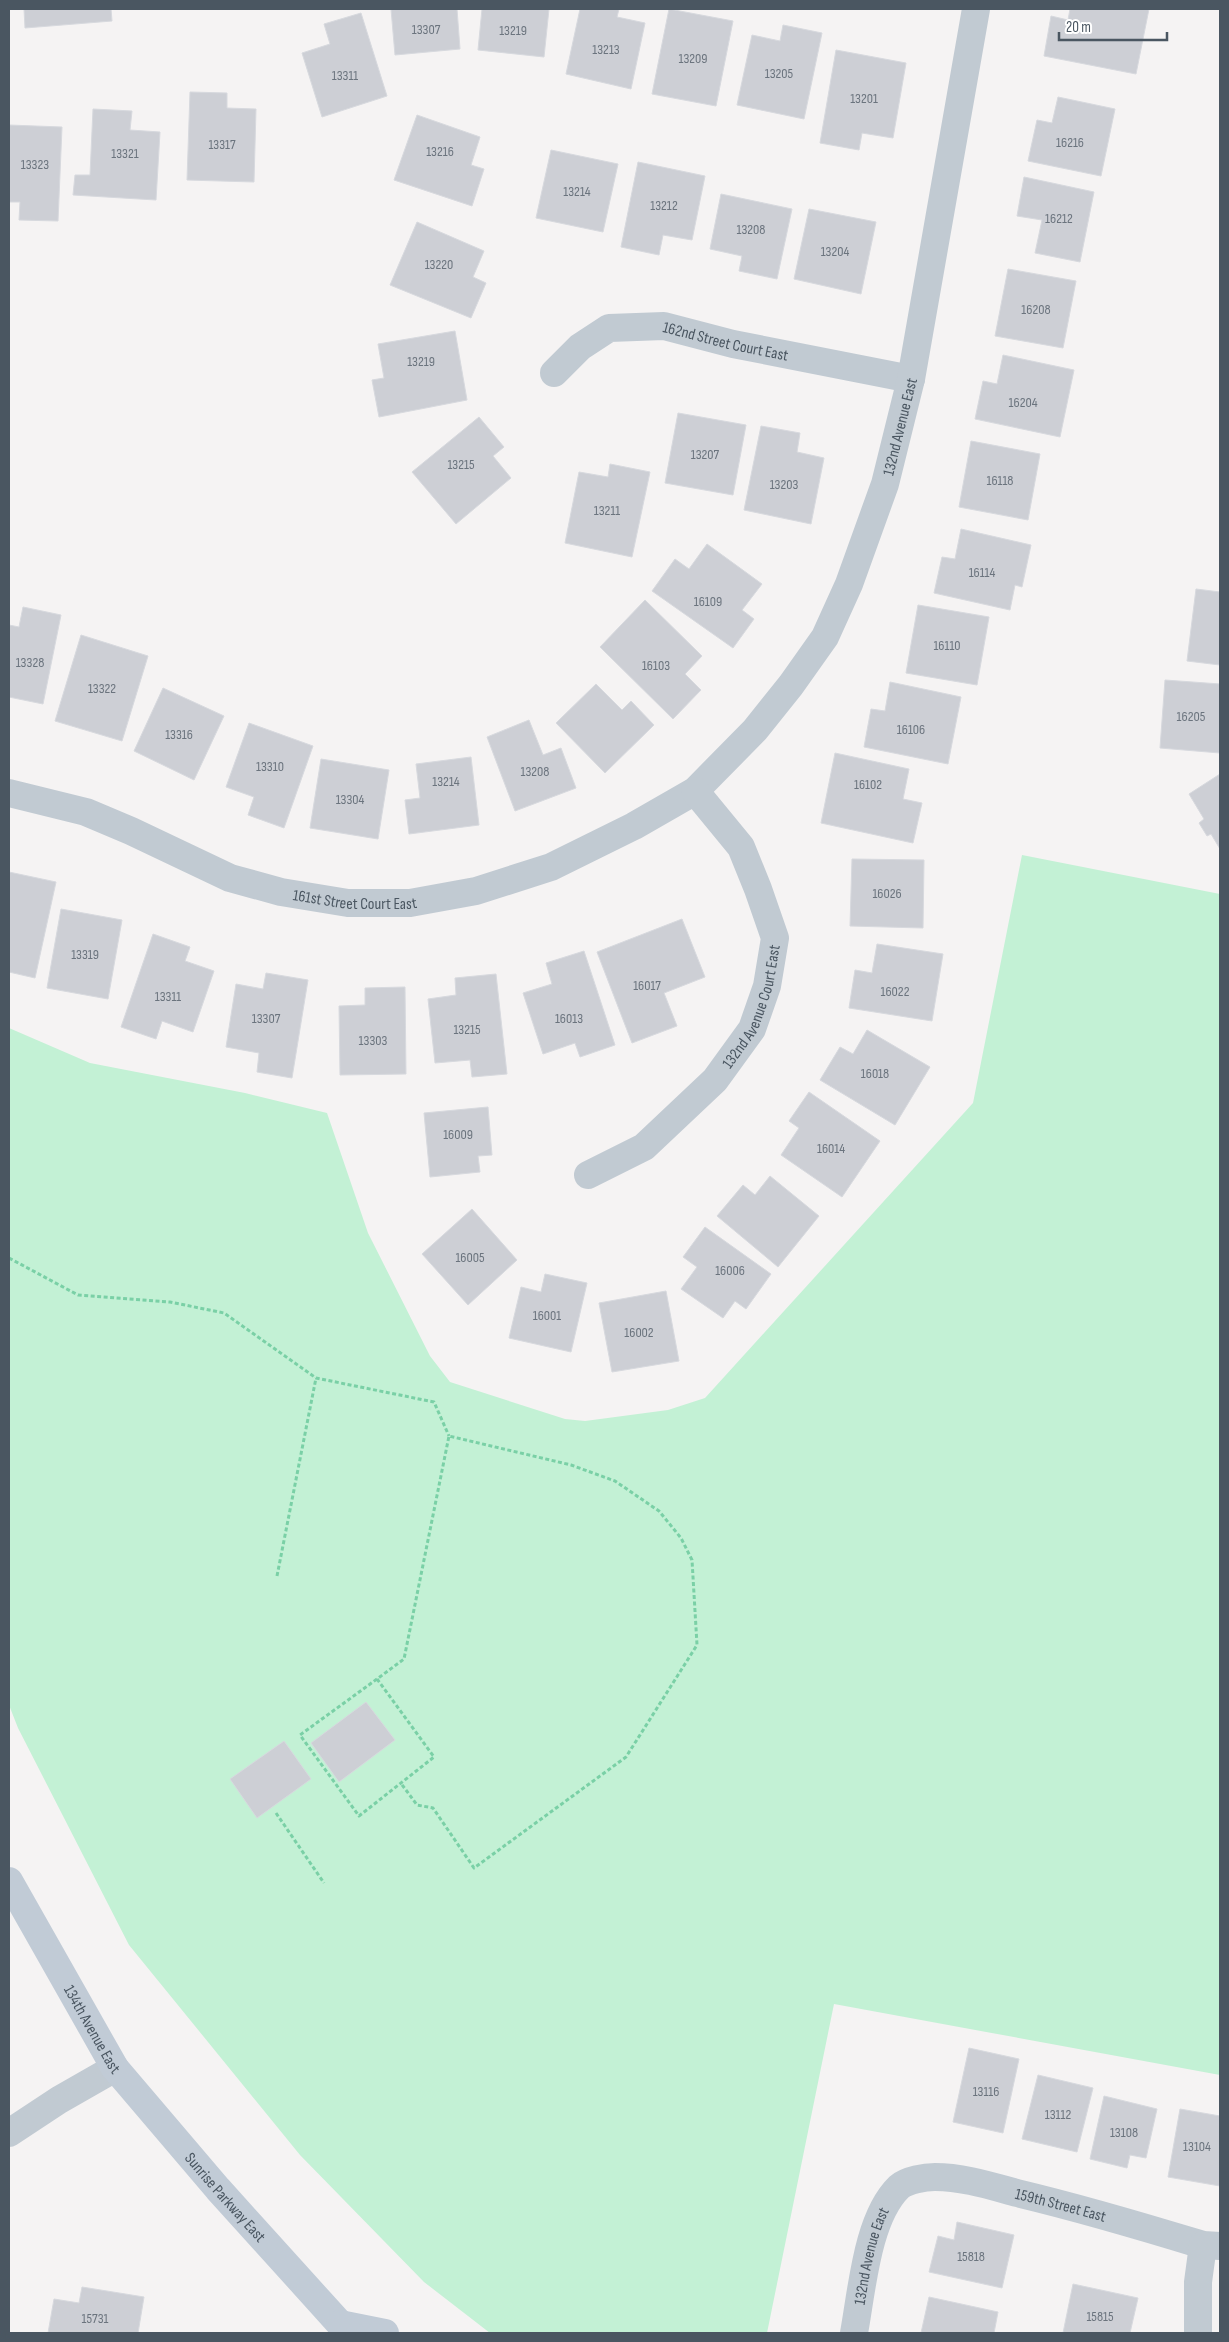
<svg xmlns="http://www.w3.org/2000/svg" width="1229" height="2342" viewBox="0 0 1229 2342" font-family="'Sofia Sans Condensed',sans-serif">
  <rect width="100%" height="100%" fill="#f5f3f3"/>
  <path fill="#c3f1d5" d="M 1022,855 L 1220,894 L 1220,2075 L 834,2004 L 767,2333 L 490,2333 L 424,2282 L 300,2155 L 129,1945 L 18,1728 L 9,1705 L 9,1028 L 90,1063 L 245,1093 L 327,1113 L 368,1233 L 430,1356 L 450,1382 L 565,1419 L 585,1421 L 668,1410 L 705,1398 L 973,1103 Z"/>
  <path fill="#cdcfd5" stroke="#d7d9de" d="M 24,9 L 111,9 L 112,21 L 25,28 Z
    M 391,9 L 457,9 L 460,49 L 395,55 Z
    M 482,9 L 549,9 L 544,57 L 478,50 Z
    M 580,9 L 619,9 L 617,17 L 645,23 L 631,89 L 566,74 Z
    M 669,9 L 733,21 L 716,106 L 652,94 Z
    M 1070,9 L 1149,9 L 1136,74 L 1044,56 L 1051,16 L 1068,20 Z
    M 361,13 L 387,96 L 322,117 L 302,53 L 330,44 L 324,24 Z
    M 783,25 L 822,33 L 804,119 L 737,105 L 752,35 L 780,41 Z
    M 836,50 L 906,63 L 893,138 L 862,133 L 859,150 L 820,143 Z
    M 190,92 L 227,93 L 227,108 L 256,109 L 254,182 L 187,180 Z
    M 1058,97 L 1115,109 L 1101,176 L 1028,161 L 1037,120 L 1052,123 Z
    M 93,109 L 132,111 L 130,130 L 160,132 L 156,200 L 73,195 L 75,175 L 90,175 Z
    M 417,115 L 480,137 L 471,165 L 484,169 L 472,206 L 394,180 Z
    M 9,125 L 62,127 L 58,221 L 19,220 L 20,202 L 9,202 Z
    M 551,150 L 618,164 L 603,232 L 536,218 Z
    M 638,162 L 705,176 L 692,240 L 663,235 L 659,255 L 621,247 Z
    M 1024,177 L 1094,192 L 1080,262 L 1035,253 L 1042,220 L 1017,216 Z
    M 721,194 L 792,209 L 777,279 L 739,271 L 742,256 L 710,249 Z
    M 809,209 L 876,222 L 861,294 L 794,279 Z
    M 417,222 L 484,251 L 473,277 L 486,283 L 471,318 L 390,285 Z
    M 1008,269 L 1076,281 L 1063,348 L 995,336 Z
    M 455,331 L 467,400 L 379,417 L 372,380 L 384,378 L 378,344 Z
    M 1003,355 L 1074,370 L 1060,437 L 975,419 L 983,381 L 997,384 Z
    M 678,413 L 746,425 L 733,495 L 665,483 Z
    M 479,417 L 504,447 L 493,456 L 511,478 L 456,524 L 412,472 Z
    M 761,426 L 800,433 L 797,452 L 824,458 L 811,524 L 744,510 Z
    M 971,441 L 1040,454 L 1028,520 L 959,507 Z
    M 610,464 L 650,472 L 632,557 L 565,543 L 579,472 L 608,477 Z
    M 961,529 L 1031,545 L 1022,587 L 1015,585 L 1010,610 L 934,593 L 942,557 L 955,559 Z
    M 707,544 L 762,584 L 742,610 L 754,619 L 733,648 L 652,591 L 675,559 L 689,569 Z
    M 1196,589 L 1220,592 L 1220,665 L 1187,661 Z
    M 645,600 L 702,656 L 685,674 L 701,690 L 673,719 L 600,647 Z
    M 918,605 L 989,617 L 977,685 L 906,673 Z
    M 23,607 L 61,615 L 43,704 L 9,697 L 9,625 L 19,627 Z
    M 81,635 L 148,656 L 122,741 L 55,721 Z
    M 1165,680 L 1220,684 L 1220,753 L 1160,748 Z
    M 890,682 L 961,697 L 948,764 L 864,747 L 871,709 L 885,711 Z
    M 596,684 L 622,710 L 631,701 L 654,725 L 605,773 L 556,723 Z
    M 163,688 L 224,716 L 194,780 L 134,751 Z
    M 529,720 L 543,755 L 561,748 L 576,788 L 515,811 L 487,737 Z
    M 249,723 L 313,746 L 284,828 L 248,815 L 254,797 L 226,787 Z
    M 835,753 L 909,769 L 903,799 L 922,803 L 913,843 L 821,823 Z
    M 471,757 L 479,825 L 409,834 L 405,800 L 420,798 L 416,764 Z
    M 321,759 L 389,770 L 378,839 L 310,828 Z
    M 1220,774 L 1220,849 L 1211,834 L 1207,836 L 1199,823 L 1204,819 L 1189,794 Z
    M 852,859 L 924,860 L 923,928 L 850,926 Z
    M 9,872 L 56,882 L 35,978 L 9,972 Z
    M 61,909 L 122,920 L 108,999 L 47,988 Z
    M 682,919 L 705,977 L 664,993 L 677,1026 L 632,1043 L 597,952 Z
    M 153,934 L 190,947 L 185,961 L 214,971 L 193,1032 L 162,1021 L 156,1039 L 121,1027 Z
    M 877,944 L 943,954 L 932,1021 L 849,1008 L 855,970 L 872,973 Z
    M 584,951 L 615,1045 L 580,1057 L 575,1043 L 543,1054 L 523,993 L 552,984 L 546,963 Z
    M 266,973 L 308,980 L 292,1078 L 257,1072 L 259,1053 L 226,1047 L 236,984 L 263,989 Z
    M 496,974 L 507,1074 L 472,1077 L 470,1060 L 435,1063 L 428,999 L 456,995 L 455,978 Z
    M 405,987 L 406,1074 L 340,1075 L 339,1006 L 365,1005 L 365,988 Z
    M 867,1030 L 930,1067 L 895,1125 L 820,1080 L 840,1047 L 853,1054 Z
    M 809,1092 L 880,1141 L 842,1197 L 781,1155 L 799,1128 L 789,1121 Z
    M 488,1107 L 492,1155 L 478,1156 L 480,1172 L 430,1177 L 424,1113 Z
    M 770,1176 L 819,1216 L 778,1267 L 717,1216 L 743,1185 L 755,1195 Z
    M 472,1209 L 517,1260 L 468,1305 L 422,1254 Z
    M 705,1227 L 771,1274 L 746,1309 L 735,1301 L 723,1318 L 681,1289 L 697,1267 L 683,1257 Z
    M 545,1274 L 587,1283 L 571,1352 L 509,1338 L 521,1287 L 541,1292 Z
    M 666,1291 L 679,1361 L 612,1372 L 599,1303 Z
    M 366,1702 L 395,1740 L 339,1782 L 311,1743 Z
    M 284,1741 L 311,1779 L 257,1818 L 230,1779 Z
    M 969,2048 L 1019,2059 L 1003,2133 L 953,2122 Z
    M 1038,2075 L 1093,2088 L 1077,2152 L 1022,2139 Z
    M 1104,2096 L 1157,2109 L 1146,2158 L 1130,2155 L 1127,2168 L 1090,2159 Z
    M 1180,2109 L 1220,2116 L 1220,2186 L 1168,2177 Z
    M 957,2222 L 1014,2235 L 1002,2288 L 929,2272 L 938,2236 L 954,2240 Z
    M 1073,2284 L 1138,2298 L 1130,2333 L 1063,2333 Z
    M 82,2287 L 144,2297 L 138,2333 L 48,2333 L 54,2299 L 79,2303 Z
    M 929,2297 L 998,2312 L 994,2333 L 921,2333 Z"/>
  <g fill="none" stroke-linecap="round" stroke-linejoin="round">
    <path stroke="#7ad0a6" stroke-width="3" stroke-dasharray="4 2.5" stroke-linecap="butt" d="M 9,1258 L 78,1295 L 170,1302 L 224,1313 L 316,1378 L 434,1402 L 449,1436
      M 277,1576 L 316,1378
      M 377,1679 L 300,1735 L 359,1816 L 434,1757 L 377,1679 L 404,1659 L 449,1436 L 571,1465 L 615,1481 L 659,1511 L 681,1538 L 692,1560 L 697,1645 L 626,1757 L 474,1868 L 433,1808 L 417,1805 L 400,1782
      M 276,1813 L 324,1883"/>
    <g stroke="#c1cad2" stroke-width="28">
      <path id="s1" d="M 554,373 L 580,347 L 609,328 L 664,326 L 733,344 L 911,379"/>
      <path id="s2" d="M 9,793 L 86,812 L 131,831 L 230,878 L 281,892 L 348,903 L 410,903 L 476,891 L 551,867 L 634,826 L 695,791 L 755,730 L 791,685 L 825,637 L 849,584 L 885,484 L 911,379 L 976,9"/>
      <path id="s3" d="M 588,1175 L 644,1147 L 715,1080 L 752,1029 L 767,986 L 775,938 L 758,889 L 741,847 L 695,791"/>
      <path d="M 9,2133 L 59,2100 L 115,2068"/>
      <path id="s4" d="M 854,2333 C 862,2290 867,2218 899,2187 C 907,2180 925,2177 935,2177 C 963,2177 991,2186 1017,2193 C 1080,2208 1141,2226 1203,2245 L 1220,2246"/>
      <path d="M 1198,2333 L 1198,2282 L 1203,2245"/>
    </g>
    <g stroke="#c1cbd6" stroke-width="28">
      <path id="s5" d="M 9,1881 L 115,2068 L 218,2189 L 340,2324 L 344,2333"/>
      <path d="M 340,2324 L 385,2333"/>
    </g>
  </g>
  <g text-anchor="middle" stroke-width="4.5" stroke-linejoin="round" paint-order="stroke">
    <g font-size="14" fill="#6b747e">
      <text x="426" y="34">13307</text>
      <text x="513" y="35">13219</text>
      <text x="606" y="54">13213</text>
      <text x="693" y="63">13209</text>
      <text x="779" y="78">13205</text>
      <text x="345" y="80">13311</text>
      <text x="864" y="103">13201</text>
      <text x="1070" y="147">16216</text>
      <text x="222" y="149">13317</text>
      <text x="440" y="156">13216</text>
      <text x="125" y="158">13321</text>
      <text x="35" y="169">13323</text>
      <text x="577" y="196">13214</text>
      <text x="664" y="210">13212</text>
      <text x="1059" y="223">16212</text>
      <text x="751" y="234">13208</text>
      <text x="835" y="256">13204</text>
      <text x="439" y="269">13220</text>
      <text x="1036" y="314">16208</text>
      <text x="421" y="366">13219</text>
      <text x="1023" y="407">16204</text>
      <text x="705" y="459">13207</text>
      <text x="461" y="469">13215</text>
      <text x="1000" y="485">16118</text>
      <text x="784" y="489">13203</text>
      <text x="607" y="515">13211</text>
      <text x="982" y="577">16114</text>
      <text x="708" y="606">16109</text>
      <text x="947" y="650">16110</text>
      <text x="30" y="667">13328</text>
      <text x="656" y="670">16103</text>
      <text x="102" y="693">13322</text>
      <text x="1191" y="721">16205</text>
      <text x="911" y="734">16106</text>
      <text x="179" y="739">13316</text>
      <text x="270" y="771">13310</text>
      <text x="535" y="776">13208</text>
      <text x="446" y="786">13214</text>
      <text x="868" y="789">16102</text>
      <text x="350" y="804">13304</text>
      <text x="887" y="898">16026</text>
      <text x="85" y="959">13319</text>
      <text x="647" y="990">16017</text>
      <text x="895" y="996">16022</text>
      <text x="168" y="1001">13311</text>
      <text x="266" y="1023">13307</text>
      <text x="569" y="1023">16013</text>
      <text x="467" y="1034">13215</text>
      <text x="373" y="1045">13303</text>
      <text x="875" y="1078">16018</text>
      <text x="458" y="1139">16009</text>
      <text x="831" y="1153">16014</text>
      <text x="470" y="1262">16005</text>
      <text x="730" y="1275">16006</text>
      <text x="547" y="1320">16001</text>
      <text x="639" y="1337">16002</text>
      <text x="986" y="2096">13116</text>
      <text x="1058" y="2119">13112</text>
      <text x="1124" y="2137">13108</text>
      <text x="1197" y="2151">13104</text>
      <text x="971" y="2261">15818</text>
      <text x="1100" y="2321">15815</text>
      <text x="95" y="2323">15731</text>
    </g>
    <g font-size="16" fill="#4a5661" stroke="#fff">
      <text dy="6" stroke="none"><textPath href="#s1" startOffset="190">162nd Street Court East</textPath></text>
      <text dy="6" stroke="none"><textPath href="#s2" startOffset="1155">132nd Avenue East</textPath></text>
      <text dy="6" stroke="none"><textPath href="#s2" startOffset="365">161st Street Court East</textPath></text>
      <text dy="6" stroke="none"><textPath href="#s3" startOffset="244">132nd Avenue Court East</textPath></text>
      <text dy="6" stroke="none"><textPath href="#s5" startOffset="170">134th Avenue East</textPath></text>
      <text dy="6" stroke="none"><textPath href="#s5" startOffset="385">Sunrise Parkway East</textPath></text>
      <text dy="6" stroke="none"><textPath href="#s4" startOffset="322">159th Street East</textPath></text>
      <text dy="6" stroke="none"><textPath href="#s4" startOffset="79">132nd Avenue East</textPath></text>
    </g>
  </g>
  <rect width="1229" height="2342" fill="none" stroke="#4a5661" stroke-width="20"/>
  <path d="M1059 32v8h108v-8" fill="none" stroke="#4a5661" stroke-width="2.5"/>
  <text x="1066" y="32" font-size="15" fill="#4a5661" stroke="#ffffff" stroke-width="4" paint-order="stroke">20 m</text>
</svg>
